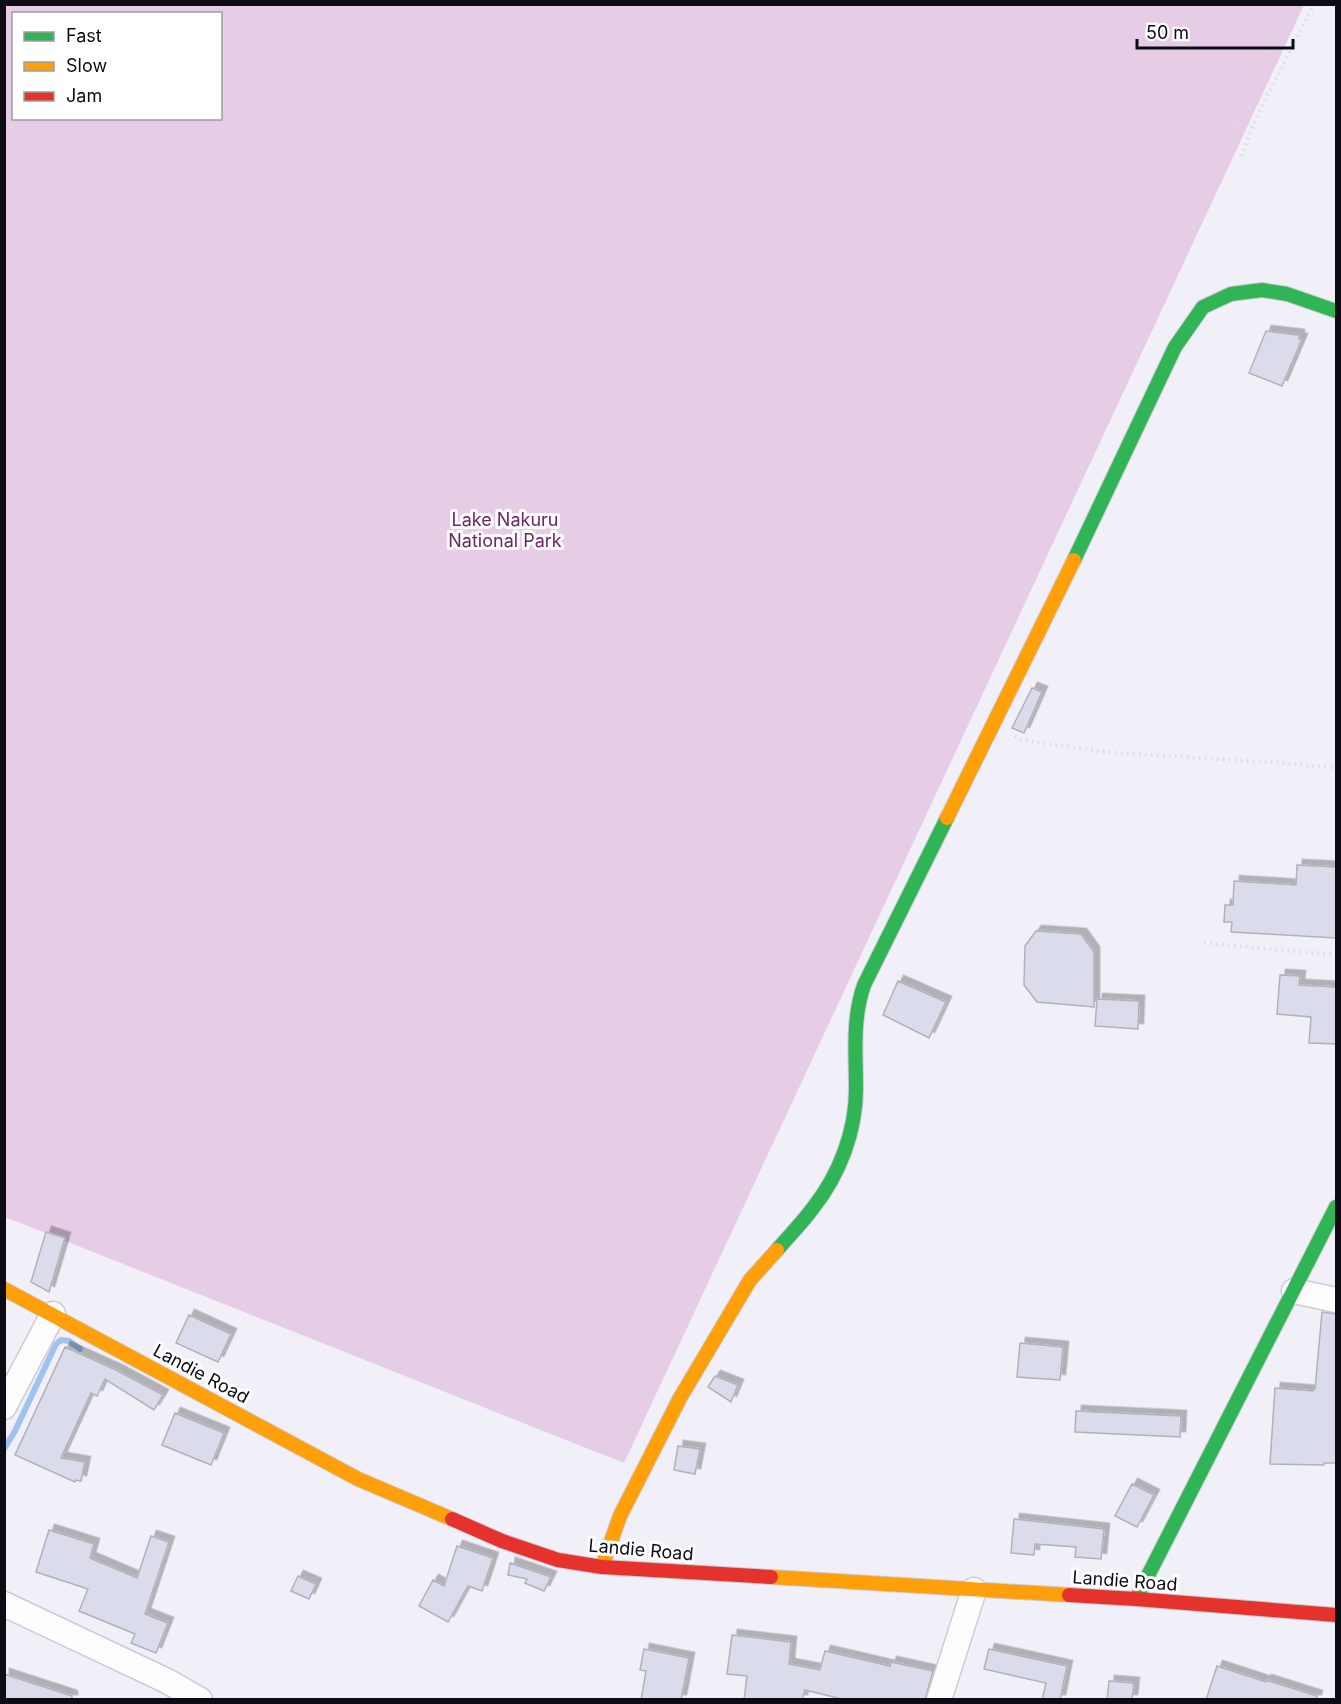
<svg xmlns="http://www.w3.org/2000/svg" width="1341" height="1704" viewBox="0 0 1341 1704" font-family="Inter,sans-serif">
  <defs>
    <filter id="shadow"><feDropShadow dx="5.5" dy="-5.5" stdDeviation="0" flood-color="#0004"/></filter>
  </defs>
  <rect width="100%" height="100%" fill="#f1f0f8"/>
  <path fill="#e7cce6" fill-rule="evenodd" d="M 4,5 L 1304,5 L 624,1463 L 5,1217 ZM 14,14 L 220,14 L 220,118 L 14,118 Z"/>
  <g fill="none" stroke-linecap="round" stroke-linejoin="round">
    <path stroke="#a0c2f1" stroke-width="6" d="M 4,1449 L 15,1431 L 56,1344 L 61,1340 L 69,1341 L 80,1349"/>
  </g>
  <path fill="#dadceb" stroke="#b1b1b9" stroke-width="1.5" filter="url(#shadow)" d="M 1266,331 L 1299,335 L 1299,339 L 1302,339 L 1282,386 L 1249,373 Z
    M 1032,688 L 1042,692 L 1024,733 L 1012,728 Z
    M 1297,865 L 1336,867 L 1336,938 L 1231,932 L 1232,922 L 1224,922 L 1225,905 L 1233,905 L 1234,881 L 1296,885 Z
    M 1036,931 L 1081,934 L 1094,952 L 1094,1007 L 1037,1002 L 1024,985 L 1025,946 Z
    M 1280,975 L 1300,976 L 1299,985 L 1336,987 L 1336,1044 L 1309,1043 L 1311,1017 L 1277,1014 Z
    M 898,981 L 946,1002 L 929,1038 L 883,1015 Z
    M 1097,999 L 1139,1001 L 1138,1029 L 1095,1026 Z
    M 46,1232 L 65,1238 L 49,1292 L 31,1282 Z
    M 1322,1312 L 1336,1314 L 1336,1463 L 1324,1463 L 1324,1465 L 1270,1464 L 1275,1388 L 1313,1391 L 1313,1389 L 1315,1389 Z
    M 189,1315 L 231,1334 L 218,1362 L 176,1343 Z
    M 1020,1343 L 1063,1347 L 1060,1380 L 1017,1377 Z
    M 65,1347 L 116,1370 L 163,1395 L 154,1410 L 105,1379 L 97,1396 L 91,1393 L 61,1458 L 85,1462 L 81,1481 L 76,1480 L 75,1482 L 15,1455 Z
    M 715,1376 L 738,1385 L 731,1402 L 708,1387 Z
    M 1076,1411 L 1181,1416 L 1180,1437 L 1075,1432 Z
    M 175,1413 L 224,1433 L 211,1465 L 162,1445 Z
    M 678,1446 L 700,1449 L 695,1474 L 674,1470 Z
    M 1132,1484 L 1154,1495 L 1137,1527 L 1115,1516 Z
    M 1014,1519 L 1104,1529 L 1101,1559 L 1075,1557 L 1076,1547 L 1035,1544 L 1034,1555 L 1011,1553 Z
    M 49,1530 L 94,1544 L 90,1558 L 137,1578 L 151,1536 L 169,1542 L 145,1614 L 168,1623 L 156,1653 L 131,1643 L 135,1634 L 79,1611 L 88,1589 L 36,1572 Z
    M 457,1546 L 493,1558 L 482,1591 L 468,1586 L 448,1622 L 419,1606 L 433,1580 L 444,1586 Z
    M 510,1563 L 551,1577 L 544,1591 L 525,1583 L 527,1579 L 508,1575 Z
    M 298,1576 L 316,1584 L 309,1599 L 291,1591 Z
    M 732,1635 L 791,1642 L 789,1664 L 820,1670 L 825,1651 L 890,1666 L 891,1662 L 933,1671 L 925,1700 L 846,1700 L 805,1690 L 802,1700 L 744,1700 L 747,1676 L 727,1674 Z
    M 644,1649 L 689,1658 L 681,1700 L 641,1700 L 646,1671 L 640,1670 Z
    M 989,1649 L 1067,1666 L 1060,1700 L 1042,1700 L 1046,1683 L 984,1669 Z
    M 1217,1666 L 1266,1682 L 1266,1680 L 1317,1696 L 1316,1700 L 1206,1700 Z
    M 4,1674 L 72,1696 L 72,1700 L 4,1700 Z
    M 1109,1681 L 1134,1683 L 1132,1700 L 1107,1700 Z"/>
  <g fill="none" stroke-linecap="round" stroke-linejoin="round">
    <g stroke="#cccbd3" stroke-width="27">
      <path id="street" d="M 1294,1291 L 1336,1300
        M 4,1407 L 53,1314
        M 4,1604 L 167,1681 L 200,1700
        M 939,1700 L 974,1590"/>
    </g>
    <g stroke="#cccbd3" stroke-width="16">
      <path id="fast" d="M 1074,560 L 1175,347 L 1203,307 L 1231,294 L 1262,290 L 1287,294 L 1336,311
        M 777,1250 C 789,1236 802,1223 813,1208 C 839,1175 856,1132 856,1089 C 856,1053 852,1020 864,985 L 947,818
        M 1136,1599 L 1336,1207"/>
    </g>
    <g stroke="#cccbd3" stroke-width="16">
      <path id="slow" d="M 947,818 L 1074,560
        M 4,1289 L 358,1479 L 452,1519
        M 602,1567 L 620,1516 L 680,1398 L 750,1280 L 777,1250
        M 771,1577 L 1069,1595"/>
    </g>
    <g stroke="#cccbd3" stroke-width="16">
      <path id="jam" d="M 452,1519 L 502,1541 L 558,1560 L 602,1567 L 771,1577
        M 1069,1595 L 1136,1599 L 1336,1615"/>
    </g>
    <path stroke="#dddddf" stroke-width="4" stroke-dasharray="1.5 4.5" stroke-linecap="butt" d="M 1221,155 L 1292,4
      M 1241,156 L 1259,112 L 1314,4
      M 1015,736 L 1022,740 L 1035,742 L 1105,752 L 1283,763 L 1336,768
      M 1204,943 L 1336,955"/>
    <use href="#street" stroke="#fdfdfe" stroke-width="24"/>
    <use href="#fast" stroke="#30b455" stroke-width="14"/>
    <use href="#slow" stroke="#ff9f0a" stroke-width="14"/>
    <use href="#jam" stroke="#e5322d" stroke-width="14"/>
  </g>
  <g text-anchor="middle" stroke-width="6" stroke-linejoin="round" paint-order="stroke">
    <g font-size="18" fill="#6e2368" stroke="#fff">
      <text x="505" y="526">Lake Nakuru<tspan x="505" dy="21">National Park</tspan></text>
    </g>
    <g font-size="18" fill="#0d0b13" stroke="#fff">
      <text transform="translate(201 1374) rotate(28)" y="6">Landie Road</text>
      <text transform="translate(641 1550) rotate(5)" y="6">Landie Road</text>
      <text transform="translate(1125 1581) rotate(4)" y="6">Landie Road</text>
    </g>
  </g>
  <rect width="1341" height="1704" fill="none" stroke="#0d0b13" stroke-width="12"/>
  <rect x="12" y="12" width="210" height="108" fill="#ffffff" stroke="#9e9da1" stroke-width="1.5"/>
  <rect x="24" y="32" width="30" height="9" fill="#30b455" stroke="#9e9da1" stroke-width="1.5"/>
  <text x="66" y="42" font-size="18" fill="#0d0b13">Fast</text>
  <rect x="24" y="62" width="30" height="9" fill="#ff9f0a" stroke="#9e9da1" stroke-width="1.5"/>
  <text x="66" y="72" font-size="18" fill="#0d0b13">Slow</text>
  <rect x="24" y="92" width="30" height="9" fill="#e5322d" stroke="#9e9da1" stroke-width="1.5"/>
  <text x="66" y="102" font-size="18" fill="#0d0b13">Jam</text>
  <path d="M1137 39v9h156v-9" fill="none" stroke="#0d0b13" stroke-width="3"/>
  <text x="1146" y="39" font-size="18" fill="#0d0b13" stroke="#ffffff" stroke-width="4.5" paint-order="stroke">50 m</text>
</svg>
